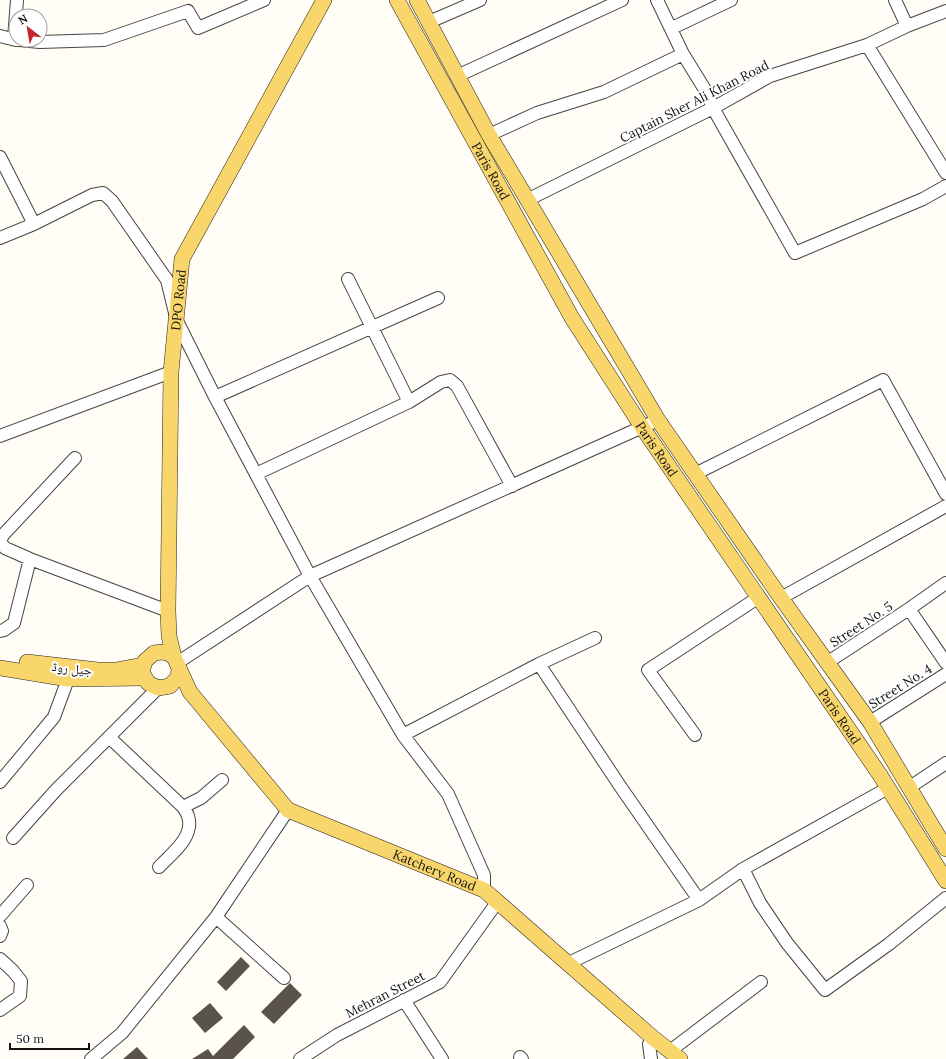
<svg xmlns="http://www.w3.org/2000/svg" width="946" height="1059" viewBox="0 0 946 1059" font-family="Lora,'Noto Naskh Arabic',serif">
  <rect width="100%" height="100%" fill="#fffdf5"/>
  <path fill="#5a524d" d="M 241,957 L 250,966 L 226,991 L 217,982 Z
    M 290,983 L 302,995 L 274,1024 L 261,1012 Z
    M 210,1003 L 223,1018 L 205,1033 L 192,1018 Z
    M 244,1025 L 255,1037 L 233,1059 L 192,1059 L 208,1049 L 213,1056 Z
    M 137,1047 L 148,1059 L 123,1059 Z"/>
  <g fill="none" stroke-linecap="round" stroke-linejoin="round">
    <g stroke="#444" stroke-width="14">
      <path id="minor" d="M 657,0 L 683,54 L 707,93 L 713,108 L 795,253 L 923,199 L 946,186
        M 895,0 L 907,26
        M 429,22 L 480,0
        M 672,28 L 731,0
        M 0,36 L 16,40
        M 14,39 L 17,0
        M 19,40 L 40,42 L 104,40 L 188,11 L 198,28 L 264,0
        M 867,45 L 946,173
        M 457,76 L 622,0
        M 489,135 L 537,113 L 604,92 L 683,54
        M 0,157 L 34,224
        M 527,200 L 713,108 L 770,76 L 867,45 L 907,26 L 946,11
        M 0,238 L 34,224 L 92,195 L 103,193 L 112,201 L 167,280 L 177,321 L 215,397 L 310,576 L 403,735 L 448,794 L 484,875 L 484,890
        M 348,279 L 409,402
        M 215,397 L 438,298
        M 0,436 L 171,372
        M 256,474 L 409,402 L 441,382 L 450,380 L 457,386 L 512,486
        M 695,474 L 883,380 L 946,494
        M 0,541 L 3,535 L 75,458
        M 0,542 L 5,548 L 30,559 L 168,611
        M 946,583 L 909,609 L 946,663
        M 781,598 L 946,506
        M 0,631 L 4,630 L 14,623 L 30,559
        M 828,662 L 909,609
        M 177,663 L 310,576 L 658,420
        M 539,664 L 620,786 L 699,900
        M 870,722 L 946,674
        M 403,735 L 539,664 L 595,638
        M 695,735 L 648,670 L 759,597
        M 109,737 L 183,807 C 185,810 187,813 188,816 C 195,837 171,854 159,867
        M 0,782 L 54,717 L 68,679
        M 910,787 L 946,763
        M 183,807 L 201,798 L 222,780
        M 13,838 L 56,790 L 158,688
        M 743,869 L 760,903 L 787,943 L 825,990 L 889,944 L 946,898
        M 0,916 L 27,885
        M 216,917 L 284,978
        M 0,926 L 2,931 L 0,936
        M 0,959 L 13,971 L 21,981 L 20,996 L 0,1010
        M 569,963 L 699,900 L 743,869 L 888,788
        M 404,1000 L 442,1059
        M 670,1051 L 761,982
        M 520,1057 L 522,1059
        M 91,1059 L 122,1033 L 216,917 L 288,810
        M 300,1059 L 337,1035 L 440,982 L 498,901
        M 651,1059 L 649,1044 L 652,1037"/>
    </g>
    <g stroke="#222" stroke-width="16">
      <g id="major">
        <path id="s1" d="M 397,0 L 572,318 L 642,427 L 880,775 L 946,881"/>
        <path d="M 417,0 L 489,135 L 658,420 L 781,598 L 870,722 L 946,849"/>
        <path id="s2" d="M 174,657 L 169,636 L 168,611 L 171,372 L 182,259 L 324,0"/>
        <path d="M 27,662 L 98,670 L 116,670 L 143,665"/>
        <path d="M 0,668 L 68,679 L 144,678"/>
        <path id="s3" d="M 179,670 L 178,677 L 170,686 L 158,688 L 148,683 L 142,672 L 145,661 L 154,653 L 162,652 L 168,653 L 174,657 L 190,692 L 288,810 L 484,890 L 652,1037 L 680,1059"/>
      </g>
    </g>
    <use href="#minor" stroke="#fff" stroke-width="12"/>
    <use href="#major" stroke="#f9d66b" stroke-width="15"/>
  </g>
  <g text-anchor="middle" stroke-width="4" stroke-linejoin="round" paint-order="stroke">
    <g font-size="13" fill="#111" stroke="#fff">
      <text transform="translate(694 101) rotate(-27)" y="5">Captain Sher Ali Khan Road</text>
      <text dy="5" stroke="none"><textPath href="#s1" startOffset="195">Paris Road</textPath></text>
      <text dy="5" stroke="none"><textPath href="#s2" startOffset="358">DPO Road</textPath></text>
      <text dy="5" stroke="none"><textPath href="#s1" startOffset="519">Paris Road</textPath></text>
      <text transform="translate(861 624) rotate(-33)" y="5">Street No. 5</text>
      <text transform="translate(72 668) rotate(6)" y="5">جیل روڈ</text>
      <text transform="translate(900 686) rotate(-32)" y="5">Street No. 4</text>
      <text dy="5" stroke="none"><textPath href="#s1" startOffset="843">Paris Road</textPath></text>
      <text dy="5" stroke="none"><textPath href="#s3" startOffset="450">Katchery Road</textPath></text>
      <text transform="translate(385 994) rotate(-27)" y="5">Mehran Street</text>
    </g>
  </g>
  <g transform="translate(28 28) rotate(329)"><circle r="19" fill="#ffffff" stroke="#a0a0a0"/>
  <path d="M0-3L7 15L0 10L-7 15Z" fill="#c4262e"/>
  <text y="-6" font-size="11" font-weight="bold" text-anchor="middle" fill="#111111">N</text>
  </g>
  <path d="M10 1043v6h79v-6" fill="none" stroke="#111111" stroke-width="2"/>
  <text x="16" y="1043" font-size="12" fill="#111111" stroke="#ffffff" stroke-width="3" paint-order="stroke">50 m</text>
</svg>
